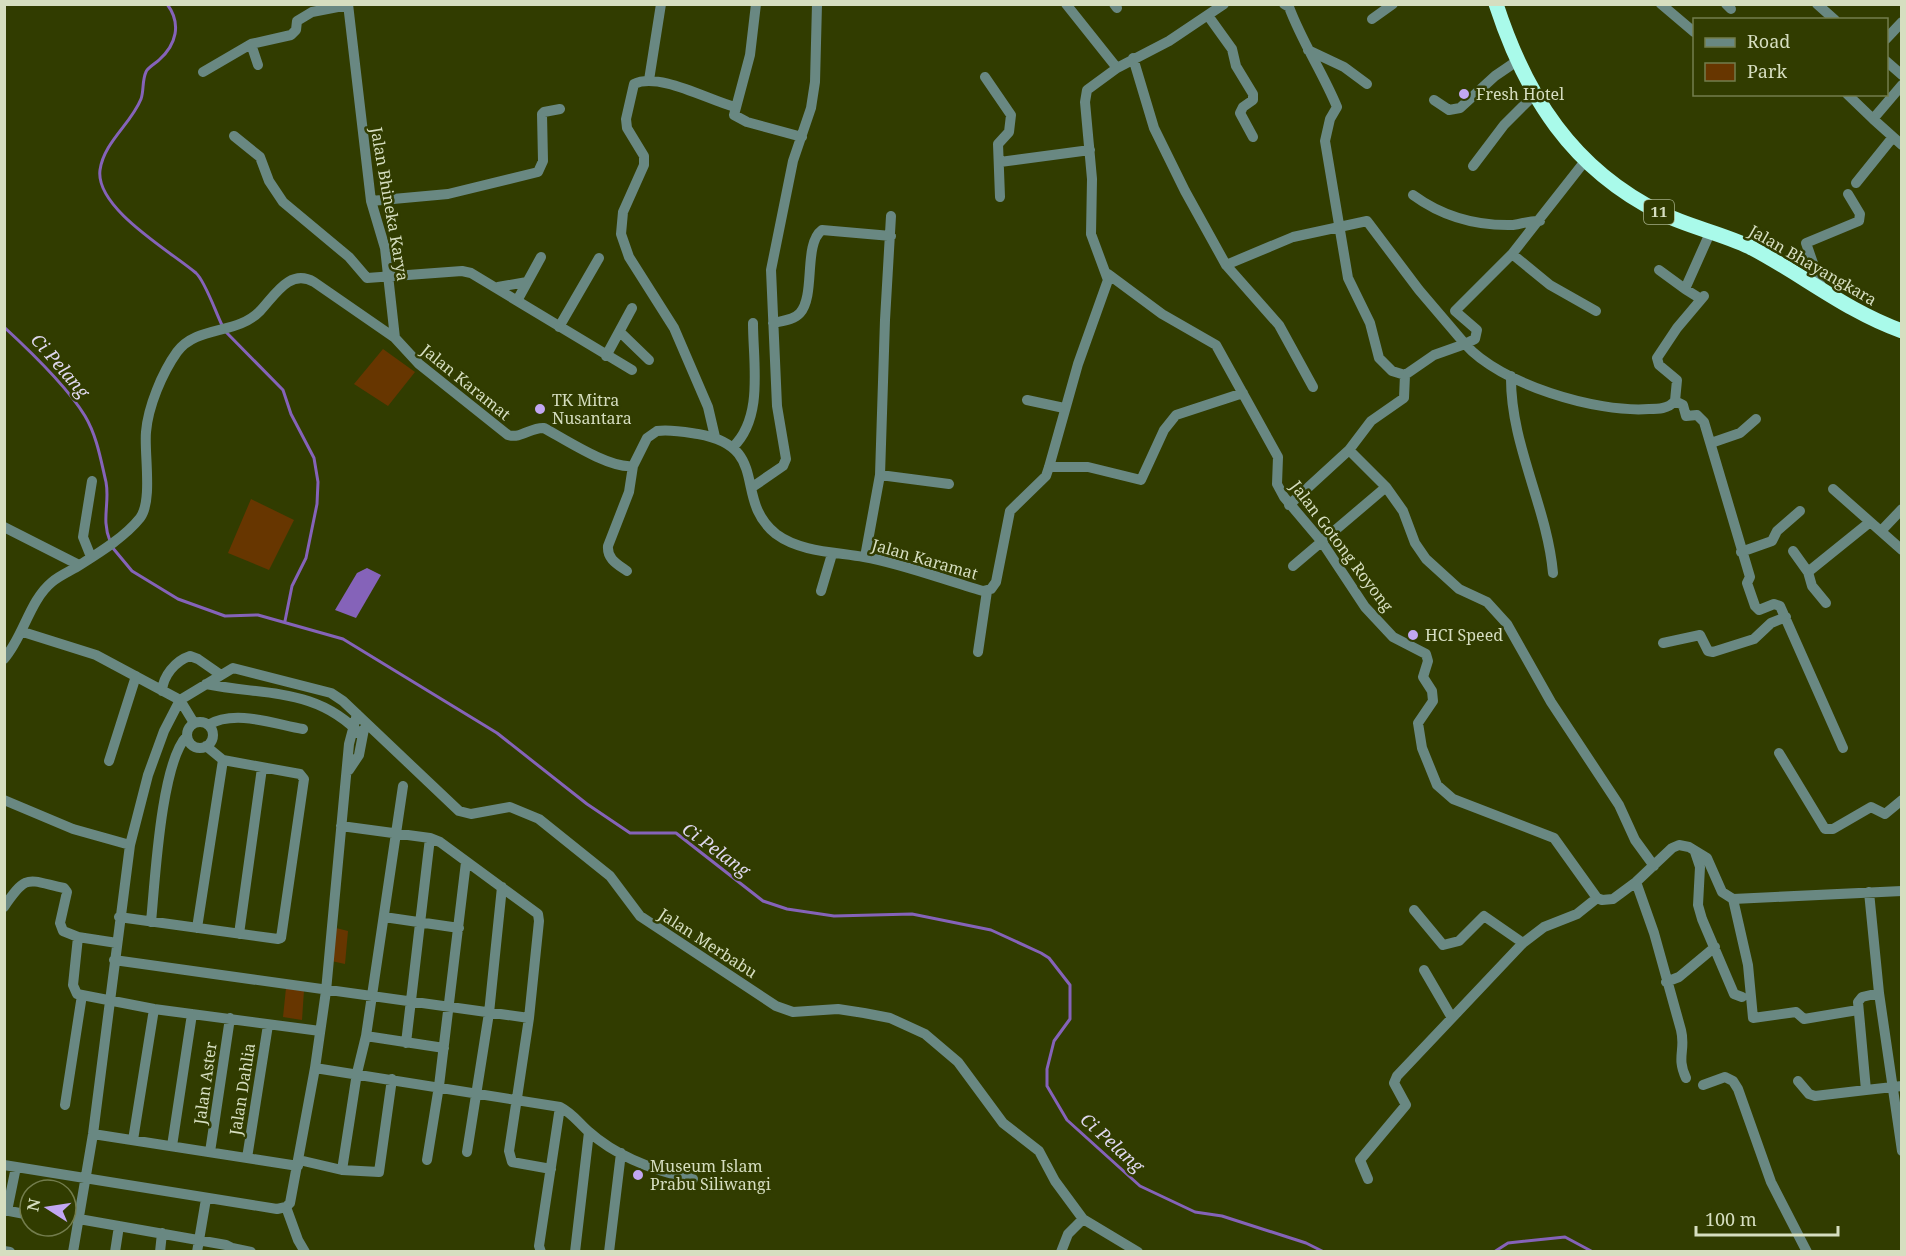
<svg xmlns="http://www.w3.org/2000/svg" width="1906" height="1256" viewBox="0 0 1906 1256" font-family="'Noto Serif',serif">
  <rect width="100%" height="100%" fill="#313c00"/>
  <path fill="#673600" d="M 383,349 L 415,372 L 388,406 L 354,384 Z
    M 251,499 L 294,520 L 269,570 L 228,553 Z
    M 332,927 L 348,931 L 345,964 L 327,960 Z
    M 286,988 L 304,990 L 302,1020 L 283,1017 Z"/>
  <path fill="#8563b9" d="M 367,568 L 381,575 L 356,618 L 335,610 L 357,573 Z"/>
  <g fill="none" stroke-linecap="round" stroke-linejoin="round">
    <path stroke="#8563b9" stroke-width="3" d="M 167,4 C 182,24 176,45 159,60 C 156,63 147,68 146,72 C 142,80 144,91 141,99 C 131,124 104,142 100,170 C 95,208 170,251 196,273 C 205,281 216,313 222,325
      M 4,327 C 29,350 68,388 85,416 C 97,436 101,461 106,482 C 110,503 101,519 110,541
      M 225,331 L 283,390 L 291,414 L 314,458 L 318,482 L 317,504 L 306,558 L 292,586 L 285,621
      M 112,547 L 132,571 L 178,599 L 225,616 L 258,615 L 343,639 L 497,733 L 587,804 L 630,833 L 676,833 L 763,901 L 787,909 L 834,916 L 912,914 L 991,930 L 1041,953 L 1049,958 L 1070,985 L 1070,1019 L 1054,1041 L 1047,1069 L 1047,1086 L 1067,1120 L 1140,1186 L 1195,1212 L 1222,1216 L 1306,1243 L 1324,1252
      M 1494,1252 L 1508,1243 L 1565,1237 L 1593,1252"/>
    <path stroke="#698882" stroke-width="10" d="M 348,4 L 371,201 L 385,248 L 395,338
      M 756,4 L 750,55 L 734,115 L 747,122 L 802,137
      M 1066,4 L 1117,68
      M 1114,4 L 1117,8
      M 1284,4 L 1289,7 C 1302,42 1323,73 1337,107 L 1330,119 L 1325,141 L 1348,278 L 1370,323 L 1379,358 L 1392,371 L 1405,375 L 1434,355 L 1465,344 C 1500,384 1596,413 1649,409 C 1658,409 1668,409 1675,401 L 1677,380 L 1659,365 L 1657,358 L 1677,328 L 1704,296
      M 1661,4 L 1694,32
      M 1726,4 L 1731,9
      M 1817,4 L 1835,20
      M 1209,17 L 1232,49 L 1236,66 L 1253,94 L 1253,100 L 1243,107 L 1240,113 L 1253,137
      M 1372,19 L 1393,4
      M 1886,39 L 1902,22
      M 1308,50 L 1344,67 L 1367,84
      M 1133,58 L 1154,128 L 1185,191 L 1226,265 L 1279,325 L 1313,387
      M 1886,61 L 1902,75
      M 258,65 L 251,44 L 291,35 L 296,30 L 297,21 L 312,12 L 348,5
      M 203,72 L 251,44
      M 985,77 L 1011,115 L 1009,132 L 998,144 L 1000,197
      M 649,80 L 661,4
      M 1902,85 L 1873,119 L 1902,145
      M 1847,94 L 1873,119
      M 1434,100 L 1449,110 L 1460,108 L 1495,76 L 1517,61
      M 234,136 L 260,157 L 269,181 L 283,202 L 349,257 L 367,278 L 462,271 L 471,273 L 632,370
      M 1585,161 L 1512,254 L 1550,285 L 1596,311
      M 1000,162 L 1090,150
      M 1473,166 L 1504,125 L 1533,96
      M 1856,183 L 1893,137
      M 1413,195 C 1443,217 1475,226 1513,225 C 1523,224 1529,220 1540,221
      M 371,201 L 448,194 L 538,172 L 543,161 L 542,114 L 544,112 L 560,109
      M 1226,265 L 1293,237 L 1367,221 L 1419,290 L 1465,344 L 1475,339 L 1477,330 L 1455,311 L 1512,254
      M 1659,270 L 1685,289
      M 1108,274 L 1162,314 L 1216,345 L 1278,457 L 1277,484 L 1284,497 L 1322,542 L 1365,607 L 1393,637 L 1426,654 L 1428,661 L 1423,677 L 1432,691 L 1433,701 L 1418,723 L 1422,748 L 1437,785 L 1453,799 L 1554,838 L 1597,898 L 1602,900 L 1613,899 L 1636,882 L 1672,848 L 1679,845 L 1689,847 L 1707,858 L 1722,892 L 1733,899 L 1902,891
      M 498,287 L 527,282
      M 1823,292 L 1806,243 L 1859,221 L 1860,214 L 1848,194
      M 518,299 L 541,257
      M 1701,299 L 1685,289 L 1710,233
      M 773,323 C 781,321 794,320 800,313 C 816,295 803,244 822,230 L 891,236
      M 559,327 L 599,258
      M 620,332 L 649,360
      M 606,356 L 632,308
      M 1511,376 C 1510,444 1547,506 1553,573
      M 1027,400 L 1064,408
      M 1675,401 L 1683,405 L 1686,416 L 1697,415 L 1704,422 L 1750,577 L 1747,583 L 1755,606 L 1759,610 L 1774,604 L 1780,606 L 1843,748
      M 715,437 L 708,407 L 674,328 L 629,257 L 621,234 L 623,212 L 644,165 L 644,156 L 627,128 L 626,119 L 634,84 C 659,72 708,100 735,107
      M 1711,443 L 1740,433 L 1756,419
      M 733,447 C 764,417 753,363 753,323
      M 1349,450 L 1386,487 L 1403,511 L 1415,543 L 1426,559 L 1459,589 L 1487,602 L 1507,624 L 1551,702 L 1619,805 L 1635,840 L 1654,866
      M 1049,467 L 1088,467 L 1141,480 L 1164,430 L 1176,415 L 1243,393
      M 880,475 L 949,484
      M 751,488 L 783,466 L 786,459 L 777,406 L 771,270 L 793,161 L 811,108 L 815,82 L 817,4
      M 1833,489 L 1902,550
      M 1289,505 L 1349,450 L 1371,421 L 1404,398 L 1405,375
      M 4,527 L 79,565
      M 1881,531 L 1902,509
      M 1793,551 L 1808,572 L 1870,522
      M 1741,552 L 1772,541 L 1777,531 L 1800,511
      M 91,557 L 83,537 L 92,481
      M 865,557 L 880,475 L 885,320 L 891,216
      M 1293,566 L 1386,487
      M 627,571 C 617,564 607,559 608,546 L 629,492 L 633,466
      M 1808,572 L 1812,586 L 1826,603
      M 821,591 L 832,554
      M 23,632 L 96,655 L 180,700 L 233,668 L 331,693 L 343,701 L 459,811 L 471,814 L 510,807 L 539,819 L 610,876 L 640,916 L 776,1006 L 793,1012 L 838,1009 L 864,1013 L 890,1018 L 925,1034 L 958,1062 L 1003,1123 L 1039,1151 L 1055,1181 L 1083,1219 L 1138,1252
      M 1663,643 L 1700,635 L 1708,651 L 1713,652 L 1754,639 L 1771,623 L 1786,617
      M 978,652 L 987,591
      M 4,659 C 24,636 29,601 52,582 C 59,576 68,572 75,568 C 97,554 124,538 140,518 C 153,501 144,453 146,432 C 148,407 162,373 177,352 C 197,325 237,335 260,311 C 275,295 290,268 314,282 L 395,338 L 419,364 L 508,435 C 521,439 531,427 544,428 C 566,440 610,469 633,466 L 647,438 L 657,431 C 670,429 685,432 698,434 C 772,447 732,499 776,534 C 800,552 836,552 864,557 C 904,564 944,580 983,591 L 991,589 L 996,582 L 1010,511 L 1046,476 L 1049,467 L 1078,364 L 1108,280 L 1091,234 L 1092,179 L 1085,102 L 1087,90 L 1117,68 L 1169,41 L 1224,4
      M 206,684 C 266,696 317,687 362,736
      M 162,691 C 163,676 175,661 190,656 L 198,659 L 221,675
      M 180,700 L 194,723
      M187 735a13 13 0 1 1 26 0a13 13 0 1 1-26 0Z
      M 208,725 C 235,709 274,724 303,729
      M 1779,753 L 1825,829 L 1833,829 L 1871,807 L 1885,814 L 1902,800
      M 109,761 L 136,676
      M 349,770 L 359,755 L 364,729
      M 4,800 L 73,829 L 130,845
      M 341,826 L 430,838 L 440,842 L 538,914 L 539,921 L 529,1018 L 509,1151 L 512,1162 L 551,1169
      M 1695,852 L 1700,867 L 1698,905 L 1702,919 L 1734,994 L 1742,997
      M 1636,882 L 1654,933 L 1681,1030 C 1686,1050 1676,1057 1686,1078
      M 1869,892 L 1879,993 L 1862,997 L 1858,1002 L 1866,1090 L 1902,1086
      M 1733,899 L 1748,965 L 1753,1018 L 1796,1012 L 1804,1019 L 1858,1010
      M 4,907 C 27,873 27,880 64,888 L 67,892 L 60,923 L 63,931 L 78,937 L 117,943
      M 1414,910 L 1443,945 L 1459,941 L 1484,916 L 1523,943
      M 119,917 L 278,939 L 281,938 L 304,779 L 300,774 L 223,760 L 206,746
      M 384,917 L 459,928
      M 151,922 C 155,881 161,762 187,736
      M 197,928 L 223,760
      M 239,934 L 262,768
      M 78,937 L 73,985 L 77,994 L 154,1009 L 320,1031
      M 114,960 L 529,1018
      M 1424,970 L 1452,1018
      M 1666,982 L 1679,977 L 1715,947
      M 1879,993 L 1902,1151
      M 366,1036 L 444,1048
      M 406,1043 L 430,838
      M 315,1068 L 560,1107 C 572,1113 578,1122 588,1131 C 617,1157 655,1171 693,1179
      M 1798,1081 L 1809,1094 L 1815,1096 L 1866,1090
      M 1703,1085 L 1725,1077 L 1733,1081 L 1738,1089 L 1771,1182 L 1807,1252
      M 65,1105 L 82,995
      M 93,1134 L 298,1166
      M 133,1140 L 154,1009
      M 172,1146 L 192,1014
      M 210,1152 L 230,1018
      M 467,1152 L 489,1013 L 502,887
      M 247,1158 L 268,1025
      M 299,1160 L 342,1170 L 379,1172 L 392,1079
      M 427,1160 L 439,1086 L 466,862
      M 4,1165 L 277,1209 L 286,1207 L 290,1203 L 315,1068 L 326,991 L 349,744 L 357,714
      M 342,1170 L 357,1073 L 366,1036 L 403,786
      M 1368,1179 L 1360,1160 L 1406,1105 L 1394,1083 L 1397,1076 L 1523,943 L 1544,927 L 1577,914 L 1597,898
      M 286,1207 L 298,1240 L 305,1252
      M 4,1210 L 30,1215
      M 7,1211 L 16,1167
      M 79,1219 L 226,1245 L 232,1248 L 233,1252
      M 232,1248 L 251,1252
      M 4,1251 L 10,1252
      M 73,1252 L 93,1134 L 130,845 L 148,775 L 164,731 L 180,700
      M 115,1252 L 119,1226
      M 160,1252 L 162,1233
      M 197,1252 L 206,1199
      M 541,1252 L 539,1246 L 560,1107
      M 575,1252 L 589,1132
      M 609,1252 L 621,1153
      M 1061,1252 L 1068,1234 L 1083,1219"/>
    <path stroke="#a9faea" stroke-width="15" d="M 1496,4 C 1526,96 1572,169 1661,213 C 1689,227 1721,233 1750,247 C 1802,274 1846,311 1902,331"/>
  </g>
  <g fill="#c2a7f2" stroke="#313c00" stroke-width="2">
    <circle cx="1464" cy="94" r="6"/>
    <circle cx="540" cy="409" r="6"/>
    <circle cx="1413" cy="635" r="6"/>
    <circle cx="638" cy="1175" r="6"/>
  </g>
  <g text-anchor="middle" stroke-width="5" stroke-linejoin="round" paint-order="stroke">
    <rect fill="#313c00" stroke="#a4ad86" stroke-width="1.5" x="1644" y="200" width="30" height="24" rx="4.5"/>
    <g font-size="15" font-weight="bold" fill="#d6dec0">
      <text x="1659" y="217">11</text>
    </g>
    <g font-size="16" fill="#d6dec0" stroke="#313c00" text-anchor="start">
      <text x="1476" y="100">Fresh Hotel</text>
      <text x="552" y="406">TK Mitra<tspan x="552" dy="18">Nusantara</tspan></text>
      <text x="1425" y="641">HCI Speed</text>
      <text x="650" y="1172">Museum Islam<tspan x="650" dy="18">Prabu Siliwangi</tspan></text>
    </g>
    <g font-size="16" fill="#d6dec0" stroke="#313c00">
      <text transform="translate(390 204) rotate(80)" y="6">Jalan Bhineka Karya</text>
      <text transform="translate(1813 265) rotate(30)" y="6">Jalan Bhayangkara</text>
      <text transform="translate(466 382) rotate(39)" y="6">Jalan Karamat</text>
      <text transform="translate(1342 546) rotate(53)" y="6">Jalan Gotong Royong</text>
      <text transform="translate(925 559) rotate(16)" y="6">Jalan Karamat</text>
      <text transform="translate(708 943) rotate(33)" y="6">Jalan Merbabu</text>
      <text transform="translate(205 1083) rotate(-82)" y="6">Jalan Aster</text>
      <text transform="translate(242 1089) rotate(-81)" y="6">Jalan Dahlia</text>
    </g>
    <g font-size="18" font-style="italic" fill="#dfd8ef" stroke="#313c00">
      <text transform="translate(60 366) rotate(49)" y="6">Ci Pelang</text>
      <text transform="translate(716 850) rotate(36)" y="6">Ci Pelang</text>
      <text transform="translate(1112 1143) rotate(42)" y="6">Ci Pelang</text>
    </g>
  </g>
  <rect width="1906" height="1256" fill="none" stroke="#d6dec0" stroke-width="12"/>
  <rect x="1693" y="18" width="195" height="78" fill="#313c00" stroke="#737d4d" stroke-width="1.5"/>
  <rect x="1705" y="38" width="30" height="9" fill="#698882" stroke="#737d4d" stroke-width="1.5"/>
  <text x="1747" y="48" font-size="18" fill="#d6dec0">Road</text>
  <rect x="1705" y="63" width="30" height="18" fill="#673600" stroke="#737d4d" stroke-width="1.5"/>
  <text x="1747" y="78" font-size="18" fill="#d6dec0">Park</text>
  <g transform="translate(48 1208) rotate(282)"><circle r="28" fill="#313c00" stroke="#737d4d" stroke-width="1.5"/>
  <path d="M0-4.5L10 22L0 15L-10 22Z" fill="#c2a7f2"/>
  <text y="-9" font-size="16" font-weight="bold" text-anchor="middle" fill="#d6dec0">N</text>
  </g>
  <path d="M1696 1226v9h142v-9" fill="none" stroke="#d6dec0" stroke-width="3"/>
  <text x="1705" y="1226" font-size="18" fill="#d6dec0" stroke="#313c00" stroke-width="4.5" paint-order="stroke">100 m</text>
</svg>
